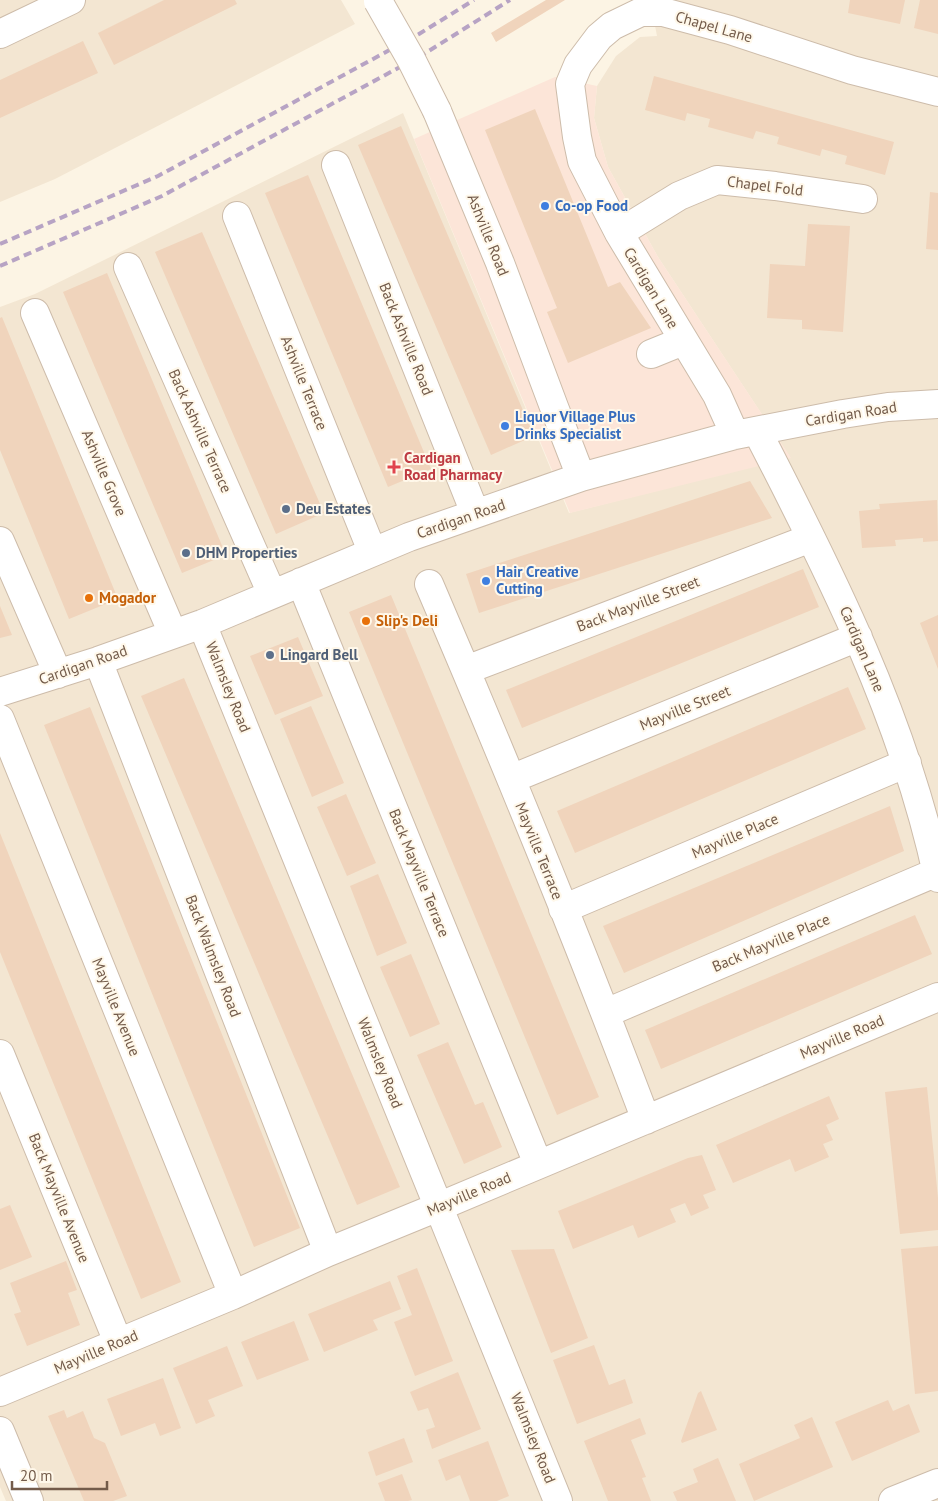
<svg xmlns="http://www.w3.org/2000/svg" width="938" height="1501" viewBox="0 0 938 1501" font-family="'PT Sans',sans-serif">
  <rect width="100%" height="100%" fill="#fcf4e4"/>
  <path fill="#f3e6d2" d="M 0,0 L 341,0 L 355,24 L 55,179 L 0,202 Z
    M 650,0 L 938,0 L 938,1501 L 6,1501 L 0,1487 L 0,307 L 35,294 L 403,113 L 569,513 L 790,457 L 658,257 L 608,167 L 594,118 L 597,86 L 616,56 L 640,37 L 657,36 Z"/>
  <path fill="#fce5d8" d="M 555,77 L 597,86 L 594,118 L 608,167 L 658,257 L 791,458 L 570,513 L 414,139 Z"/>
  <path fill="#f0d4bc" d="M 164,0 L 235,0 L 237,4 L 114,65 L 98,33 Z
    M 546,0 L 565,0 L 496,42 L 491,33 Z
    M 850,0 L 905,0 L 900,24 L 848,13 Z
    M 920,0 L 938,0 L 938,34 L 914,28 Z
    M 83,41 L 98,73 L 0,118 L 0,80 Z
    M 654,76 L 894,142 L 885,175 L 845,164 L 847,156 L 822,149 L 820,156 L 777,144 L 779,137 L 756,131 L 753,139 L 708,127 L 710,119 L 687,113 L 685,121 L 645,110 Z
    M 535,109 L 608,287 L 620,282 L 651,328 L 568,363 L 547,312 L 557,308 L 485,130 Z
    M 401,126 L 534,436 L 491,455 L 358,145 Z
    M 308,175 L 431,469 L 388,487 L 265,193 Z
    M 930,192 L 938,193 L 938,250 L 926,249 Z
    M 808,224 L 850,226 L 843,332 L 802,329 L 802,320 L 767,318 L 770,264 L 805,266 Z
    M 202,232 L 324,513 L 276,534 L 155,252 Z
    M 107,273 L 226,555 L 182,573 L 63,292 Z
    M 2,317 L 118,599 L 69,619 L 0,450 L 0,318 Z
    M 750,481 L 772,518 L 479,613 L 466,574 Z
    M 937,500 L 938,541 L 923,542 L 923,538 L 895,540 L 896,546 L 862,548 L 859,511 L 880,509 L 879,504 Z
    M 803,569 L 819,607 L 522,728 L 506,690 Z
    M 391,595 L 599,1097 L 557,1115 L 349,612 Z
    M 0,606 L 12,635 L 0,638 Z
    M 938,615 L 938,669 L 920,623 Z
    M 298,637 L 323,696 L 275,715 L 250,656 Z
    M 184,678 L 400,1187 L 357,1205 L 141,696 Z
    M 848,687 L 866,729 L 575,853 L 557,811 Z
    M 311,706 L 344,783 L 312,797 L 280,719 Z
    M 90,707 L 300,1228 L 254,1247 L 44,725 Z
    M 346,794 L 376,863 L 347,876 L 317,807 Z
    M 890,806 L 904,851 L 624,973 L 603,926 Z
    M 0,833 L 181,1282 L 141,1299 L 0,952 Z
    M 378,874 L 407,943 L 377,956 L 350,886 Z
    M 915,915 L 932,954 L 661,1069 L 645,1030 Z
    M 411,954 L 440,1024 L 410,1037 L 380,967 Z
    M 448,1042 L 475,1105 L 483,1102 L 502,1147 L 464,1164 L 417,1055 Z
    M 927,1087 L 938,1198 L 938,1230 L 900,1234 L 885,1092 Z
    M 829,1096 L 839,1119 L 826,1125 L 833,1140 L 823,1144 L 829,1157 L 795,1172 L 790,1159 L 733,1183 L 716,1145 Z
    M 702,1155 L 716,1190 L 703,1195 L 709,1208 L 691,1216 L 685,1203 L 670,1209 L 676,1222 L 638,1238 L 633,1225 L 573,1249 L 558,1211 L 688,1158 Z
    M 10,1205 L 32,1257 L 0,1270 L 0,1209 Z
    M 938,1246 L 938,1391 L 915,1394 L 901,1249 Z
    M 554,1249 L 588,1338 L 551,1353 L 511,1250 Z
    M 66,1261 L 77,1290 L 68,1293 L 80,1325 L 27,1346 L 14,1314 L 21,1312 L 10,1283 Z
    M 417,1268 L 453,1361 L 415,1376 L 394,1322 L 412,1315 L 397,1276 Z
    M 390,1281 L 401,1309 L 373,1320 L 378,1330 L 324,1352 L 308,1314 Z
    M 294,1321 L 309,1360 L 257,1380 L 241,1342 Z
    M 594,1345 L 609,1385 L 625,1379 L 633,1403 L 577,1424 L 553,1360 Z
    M 227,1346 L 243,1386 L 208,1400 L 215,1416 L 196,1424 L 173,1368 Z
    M 458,1372 L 481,1429 L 432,1449 L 426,1430 L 435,1427 L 431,1416 L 428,1408 L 418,1411 L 410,1392 Z
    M 163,1378 L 181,1428 L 160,1436 L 155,1423 L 121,1436 L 107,1399 Z
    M 701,1391 L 717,1430 L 682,1443 L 681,1441 L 698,1393 Z
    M 888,1400 L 893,1411 L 909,1404 L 920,1432 L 852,1461 L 835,1422 Z
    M 64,1410 L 67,1418 L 83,1411 L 94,1438 L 105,1443 L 127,1496 L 113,1501 L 84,1501 L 48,1416 Z
    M 812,1417 L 833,1467 L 754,1501 L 739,1464 L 800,1438 L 794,1425 Z
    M 640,1418 L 646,1434 L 631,1440 L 646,1477 L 642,1478 L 651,1501 L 608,1501 L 584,1441 Z
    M 404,1438 L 413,1462 L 376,1476 L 368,1452 Z
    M 488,1441 L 509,1496 L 497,1501 L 470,1501 L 460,1475 L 446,1481 L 438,1460 Z
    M 718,1458 L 736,1501 L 677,1501 L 673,1492 L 698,1482 L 693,1469 Z
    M 402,1474 L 412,1500 L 408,1501 L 385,1501 L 378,1483 Z"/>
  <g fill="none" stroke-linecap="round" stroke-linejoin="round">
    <g stroke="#cdbcaa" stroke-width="30">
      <path id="minor" d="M 0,34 L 71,0
        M 437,111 L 500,263 L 554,407 L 581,477
        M 336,165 L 475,513
        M 237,216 L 372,551
        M 619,233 L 679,196 L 717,180 L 775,186 L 863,199
        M 128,267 L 272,594
        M 35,313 L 173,634
        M 651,354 L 683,341
        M 757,431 C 831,574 904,719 938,878
        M 735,435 L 717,395 L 619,233 L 582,161 L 577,137 L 570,84 L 578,65 L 599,37 L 612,26 L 641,12 L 663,12 L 730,30 L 852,70 L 938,92
        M 0,541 L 58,674
        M 301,582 L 538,1164
        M 429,584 C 505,761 578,940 646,1120
        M 202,624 L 558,1501
        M 98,661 L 328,1252
        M 466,670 L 811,538
        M 0,692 L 98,661 L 202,624 L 409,537 L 581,477 L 735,435 L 843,414 L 888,407 L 938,404
        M 0,719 L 233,1295
        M 511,779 L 858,637
        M 563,909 L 907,763
        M 606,1013 L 937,872
        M 0,1054 L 118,1342
        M 0,1392 L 233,1295 L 328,1252 L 438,1207 L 938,997
        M 0,1431 L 29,1501
        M 893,1501 L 938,1483"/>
    </g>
    <use href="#minor" stroke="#fff" stroke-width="28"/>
    <path stroke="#b7a3c4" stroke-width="4" stroke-dasharray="8 5" stroke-linecap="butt" d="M 0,244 L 158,176 L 419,34 L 474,0
      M 0,266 L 162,196 L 424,54 L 510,0"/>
    <g stroke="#cdbcaa" stroke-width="30" stroke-linecap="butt">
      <path id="minor-bridge" d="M 378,1 L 411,59 L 437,111"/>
    </g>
    <use href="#minor-bridge" stroke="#fff" stroke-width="28"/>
  </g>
  <g fill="#3f7fe0" stroke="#fff8ea" stroke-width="2">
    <circle cx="545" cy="206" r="5"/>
    <circle cx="505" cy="426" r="5"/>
    <circle cx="486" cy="581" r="5"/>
  </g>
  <path fill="#e0444e" stroke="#fff8ea" stroke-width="2" d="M391.5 459.5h5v5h5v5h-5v5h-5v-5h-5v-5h5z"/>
  <g fill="#5c6f8a" stroke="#fff8ea" stroke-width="2">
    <circle cx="286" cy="509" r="5"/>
    <circle cx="186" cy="553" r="5"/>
    <circle cx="270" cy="655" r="5"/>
  </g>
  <g fill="#e8710a" stroke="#fff8ea" stroke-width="2">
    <circle cx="89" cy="598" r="5"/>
    <circle cx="366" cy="621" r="5"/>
  </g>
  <g text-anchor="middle" stroke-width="4" stroke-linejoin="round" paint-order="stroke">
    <g font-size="15" fill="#735b4a" stroke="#fff8ea">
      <text transform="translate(714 27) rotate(16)" y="5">Chapel Lane</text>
      <text transform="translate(765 186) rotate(7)" y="5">Chapel Fold</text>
      <text transform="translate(488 235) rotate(68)" y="5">Ashville Road</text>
      <text transform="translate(651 288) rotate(59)" y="5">Cardigan Lane</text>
      <text transform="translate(406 339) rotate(68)" y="5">Back Ashville Road</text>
      <text transform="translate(304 383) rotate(68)" y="5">Ashville Terrace</text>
      <text transform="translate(851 414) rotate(-9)" y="5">Cardigan Road</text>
      <text transform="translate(200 431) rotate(66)" y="5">Back Ashville Terrace</text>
      <text transform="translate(104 473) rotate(67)" y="5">Ashville Grove</text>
      <text transform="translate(461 519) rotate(-19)" y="5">Cardigan Road</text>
      <text transform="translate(638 604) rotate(-21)" y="5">Back Mayville Street</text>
      <text transform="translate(862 649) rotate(67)" y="5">Cardigan Lane</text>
      <text transform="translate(83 665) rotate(-19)" y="5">Cardigan Road</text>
      <text transform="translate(228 687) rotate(68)" y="5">Walmsley Road</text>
      <text transform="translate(685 708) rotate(-22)" y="5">Mayville Street</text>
      <text transform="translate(735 836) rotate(-23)" y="5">Mayville Place</text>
      <text transform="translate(539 851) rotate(68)" y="5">Mayville Terrace</text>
      <text transform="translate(419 873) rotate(68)" y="5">Back Mayville Terrace</text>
      <text transform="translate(771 943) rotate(-23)" y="5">Back Mayville Place</text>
      <text transform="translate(213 956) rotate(69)" y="5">Back Walmsley Road</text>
      <text transform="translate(116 1007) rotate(68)" y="5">Mayville Avenue</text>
      <text transform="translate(842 1037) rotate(-23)" y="5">Mayville Road</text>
      <text transform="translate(380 1063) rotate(68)" y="5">Walmsley Road</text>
      <text transform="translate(469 1194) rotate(-23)" y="5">Mayville Road</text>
      <text transform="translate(59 1198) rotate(68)" y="5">Back Mayville Avenue</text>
      <text transform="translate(96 1352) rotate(-23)" y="5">Mayville Road</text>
      <text transform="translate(533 1438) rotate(68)" y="5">Walmsley Road</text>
    </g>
    <g font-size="15" font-weight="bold" fill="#366cbe" stroke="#fff8ea" text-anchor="start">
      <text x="555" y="211">Co-op Food</text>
      <text x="515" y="422">Liquor Village Plus<tspan x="515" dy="17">Drinks Specialist</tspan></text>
      <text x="496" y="577">Hair Creative<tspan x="496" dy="17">Cutting</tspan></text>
    </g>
    <g font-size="15" font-weight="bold" fill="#be3a42" stroke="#fff8ea" text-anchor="start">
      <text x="404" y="463">Cardigan<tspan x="404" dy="17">Road Pharmacy</tspan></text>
    </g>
    <g font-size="15" font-weight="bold" fill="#4e5e75" stroke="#fff8ea" text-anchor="start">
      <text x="296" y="514">Deu Estates</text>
      <text x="196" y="558">DHM Properties</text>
      <text x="280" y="660">Lingard Bell</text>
    </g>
    <g font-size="15" font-weight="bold" fill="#c56008" stroke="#fff8ea" text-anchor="start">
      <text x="99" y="603">Mogador</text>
      <text x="376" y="626">Slip's Deli</text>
    </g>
  </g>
  <path d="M12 1481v8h95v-8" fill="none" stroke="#735b4a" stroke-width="2.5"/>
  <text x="20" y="1481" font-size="15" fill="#735b4a" stroke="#fff8ea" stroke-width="4" paint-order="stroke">20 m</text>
</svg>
